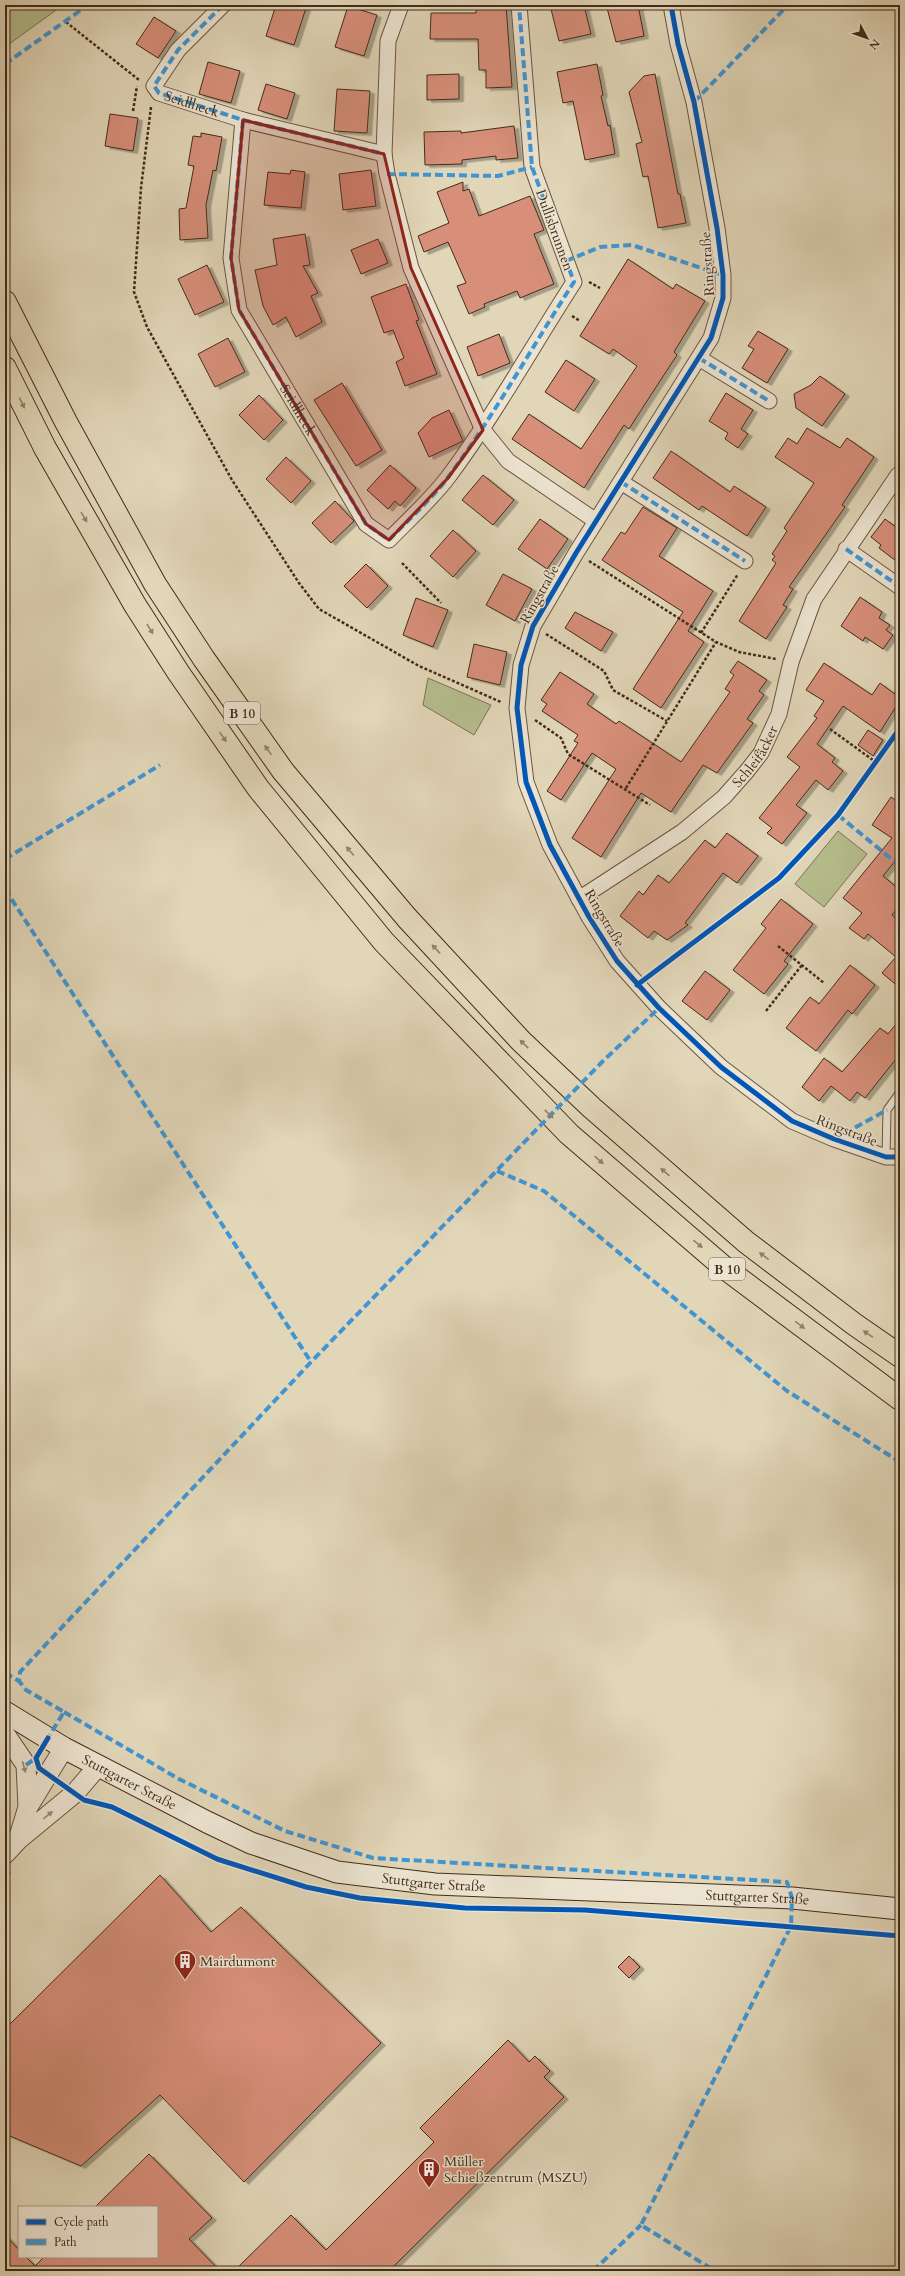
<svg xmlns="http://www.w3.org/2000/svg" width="905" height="2276" viewBox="0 0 905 2276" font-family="Cardo,serif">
  <defs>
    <filter id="shadow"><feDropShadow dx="4.5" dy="2.5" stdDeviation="0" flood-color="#0004"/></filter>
  </defs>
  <rect width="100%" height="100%" fill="#e1d6b8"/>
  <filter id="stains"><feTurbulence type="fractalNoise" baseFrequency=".005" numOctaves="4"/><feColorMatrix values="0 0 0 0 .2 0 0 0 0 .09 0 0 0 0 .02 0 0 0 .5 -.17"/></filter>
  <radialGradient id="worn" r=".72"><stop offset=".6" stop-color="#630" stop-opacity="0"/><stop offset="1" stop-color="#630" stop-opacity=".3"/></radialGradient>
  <path fill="#b5bd8d" stroke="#7c7453" d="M 5,5 L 63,5 L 5,47 Z
    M 428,678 L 491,705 L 474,735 L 423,705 Z
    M 838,831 L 867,854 L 824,907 L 795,884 Z"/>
  <path fill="#d78f7a" stroke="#432c19" filter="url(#shadow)" d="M 276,5 L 296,5 L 306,8 L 294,45 L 266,36 Z
    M 476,5 L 506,5 L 512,87 L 486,88 L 486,70 L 479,70 L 478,39 L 430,39 L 431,13 L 476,13 Z
    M 568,5 L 584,5 L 591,34 L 559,41 L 551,9 Z
    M 624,5 L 638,5 L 644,36 L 616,42 L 607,8 Z
    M 348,6 L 377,15 L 364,56 L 335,47 Z
    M 154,17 L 176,31 L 158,58 L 136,44 Z
    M 208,62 L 240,71 L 231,103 L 199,94 Z
    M 597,64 L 603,95 L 601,96 L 608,126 L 610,125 L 615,154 L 585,160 L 573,101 L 563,103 L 557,72 Z
    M 459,74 L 459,99 L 427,100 L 427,75 Z
    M 655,74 L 678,194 L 680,194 L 686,223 L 658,228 L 648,176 L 643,177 L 636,144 L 642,142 L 629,92 L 644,76 Z
    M 266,84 L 295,93 L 287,119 L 258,110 Z
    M 337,89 L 370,91 L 367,133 L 334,131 Z
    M 110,114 L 138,118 L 133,151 L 105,146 Z
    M 514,126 L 518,158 L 496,160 L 496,156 L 462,160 L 462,164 L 425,165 L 424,132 L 461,131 L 461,133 Z
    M 201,133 L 222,137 L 216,171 L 213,170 L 206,205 L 208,238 L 180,240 L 179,209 L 186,208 L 194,166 L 188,165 L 193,136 L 201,137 Z
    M 291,170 L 305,172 L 301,208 L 264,205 L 268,172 L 290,174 Z
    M 371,170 L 376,206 L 343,210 L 339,174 Z
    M 463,182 L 463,191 L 469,189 L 479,216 L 530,196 L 544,230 L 534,234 L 554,284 L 520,298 L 517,291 L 484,304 L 485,307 L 469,314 L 457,286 L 466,283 L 448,242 L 424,252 L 418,236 L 449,223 L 437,192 Z
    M 305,234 L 310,265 L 303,266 L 318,293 L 311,296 L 322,322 L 296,337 L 286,317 L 273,325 L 263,306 L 255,270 L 277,265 L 273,239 Z
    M 378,239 L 388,263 L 361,274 L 351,250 Z
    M 628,259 L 673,289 L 676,284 L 705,301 L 674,352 L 677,355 L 647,401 L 629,429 L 624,425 L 584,488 L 512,439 L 529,414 L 581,449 L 637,366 L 613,349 L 609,354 L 580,336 Z
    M 207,265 L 224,302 L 195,315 L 178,279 Z
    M 406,284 L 419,320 L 416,321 L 437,374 L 405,386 L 396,362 L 404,358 L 393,330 L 384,333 L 371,297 Z
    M 758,331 L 788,349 L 767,383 L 742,368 L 754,349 L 748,346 Z
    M 499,334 L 510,363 L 478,376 L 467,347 Z
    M 228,338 L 245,372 L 215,387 L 198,354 Z
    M 566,360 L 595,379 L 574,411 L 545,392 Z
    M 820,376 L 845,394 L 822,426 L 796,408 L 794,394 L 811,385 Z
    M 342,383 L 382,450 L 356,466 L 314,400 Z
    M 726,393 L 753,410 L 741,429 L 748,434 L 738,448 L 725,439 L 728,433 L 709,421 Z
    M 259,395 L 283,420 L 264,440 L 239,415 Z
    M 449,410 L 463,441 L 429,457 L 418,433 L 432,418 Z
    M 807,428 L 840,448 L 847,438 L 874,457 L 842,505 L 845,507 L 789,587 L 793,589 L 783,605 L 787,607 L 766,639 L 739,621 L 776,563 L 772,560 L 775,556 L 772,554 L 787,531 L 784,528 L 814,483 L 775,457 L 788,438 L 797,444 Z
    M 671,451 L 730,492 L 734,486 L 766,507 L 747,536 L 702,506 L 699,510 L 653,478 Z
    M 286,457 L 311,481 L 291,503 L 266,479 Z
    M 390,465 L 416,488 L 400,506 L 395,501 L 388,509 L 367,490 Z
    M 483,475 L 514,500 L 493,525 L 462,500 Z
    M 335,501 L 354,521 L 331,543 L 312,523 Z
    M 643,507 L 677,528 L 659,556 L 713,591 L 688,631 L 704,642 L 661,708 L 633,689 L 683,612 L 602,560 L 621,532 L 625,534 Z
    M 540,519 L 568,539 L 547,569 L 518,549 Z
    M 885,519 L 900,530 L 900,564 L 879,548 L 881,545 L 871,537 Z
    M 453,530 L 476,551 L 453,577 L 430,556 Z
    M 366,564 L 388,586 L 367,608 L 344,586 Z
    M 503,574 L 532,589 L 515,621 L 486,605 Z
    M 860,597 L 882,612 L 879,618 L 890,625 L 886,630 L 893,635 L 883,649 L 865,637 L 863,641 L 841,626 Z
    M 416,598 L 448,610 L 433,647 L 403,635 Z
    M 575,612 L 613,632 L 601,651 L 565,628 Z
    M 474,644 L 507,652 L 500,685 L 467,677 Z
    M 738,661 L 767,680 L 759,691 L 764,695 L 747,719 L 753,723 L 717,773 L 703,765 L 671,812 L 641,793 L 601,857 L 572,838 L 616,769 L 592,753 L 561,800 L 547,791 L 578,743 L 574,741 L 578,735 L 542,711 L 547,704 L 541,700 L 560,672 L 594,694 L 587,704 L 616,724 L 619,721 L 681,762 L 730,692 L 725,689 L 734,675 L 730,672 Z
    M 824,663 L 872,695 L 880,683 L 900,698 L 900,700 L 880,732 L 843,706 L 817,744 L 835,758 L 832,762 L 843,771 L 828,790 L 816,780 L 796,805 L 807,813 L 782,844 L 767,833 L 772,828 L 759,818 L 800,767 L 787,757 L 817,718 L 814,716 L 824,701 L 806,690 Z
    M 868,730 L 883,740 L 873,756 L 858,745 Z
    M 891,797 L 900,803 L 900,855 L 883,876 L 900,890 L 900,905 L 892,915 L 900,922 L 900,988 L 882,973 L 896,957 L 868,934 L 864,939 L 849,928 L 862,913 L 843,898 L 892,838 L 872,825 Z
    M 727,833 L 758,856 L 737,883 L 723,873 L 685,923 L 688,925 L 667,940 L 654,931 L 648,938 L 620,916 L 639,891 L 643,895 L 658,875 L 669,883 L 705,840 L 715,848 Z
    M 781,899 L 813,924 L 784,961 L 788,964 L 764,994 L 733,970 L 766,928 L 761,924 Z
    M 850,965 L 875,985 L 852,1014 L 848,1010 L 816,1051 L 786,1028 L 810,997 L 819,1004 Z
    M 705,971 L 730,990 L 707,1020 L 682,1001 Z
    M 900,1019 L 900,1054 L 865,1098 L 857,1092 L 850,1101 L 831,1086 L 819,1101 L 802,1087 L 824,1058 L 842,1072 L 880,1028 L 888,1034 Z
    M 160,1875 L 211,1932 L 241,1907 L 381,2043 L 244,2182 L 160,2095 L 81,2166 L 5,2134 L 5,2029 Z
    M 629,1956 L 640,1967 L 629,1978 L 618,1967 Z
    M 508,2040 L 529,2062 L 535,2056 L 550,2071 L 544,2077 L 564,2097 L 389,2271 L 234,2271 L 291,2215 L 326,2250 L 434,2142 L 420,2128 Z
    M 149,2154 L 212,2218 L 189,2239 L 220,2271 L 5,2271 L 5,2235 L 19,2250 L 19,2257 L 26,2257 L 35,2266 L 44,2257 L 157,2257 L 157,2207 L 95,2207 Z"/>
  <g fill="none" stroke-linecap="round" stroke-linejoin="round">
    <g stroke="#6a5641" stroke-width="9">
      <path id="service" d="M 886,1157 L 887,1110 L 900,1092"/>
    </g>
    <g stroke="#6a5641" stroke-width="17">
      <g id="minor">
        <path d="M 223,5 L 178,50 L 154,86 L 159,93 L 243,120 L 231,258 L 239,310 L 366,524 L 389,540 C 409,519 432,499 449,476 C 495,414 532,347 574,282 L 532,167 L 519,5"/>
        <path d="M 401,5 L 388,41 L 384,154 L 387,174 L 411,268 L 483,430 L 508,461 L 596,521"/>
        <path d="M 671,5 L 678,44 L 694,102 L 717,228 L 723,275 L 723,298 L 711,338 L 576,553 L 533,626 L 521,665 L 517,708 L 526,782 L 550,845 L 589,917 L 617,961 L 659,1008 L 721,1067 L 792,1121 L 834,1139 L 886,1157 L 900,1157"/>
        <path d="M 243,120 L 384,154"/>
        <path d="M 699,358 L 769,401"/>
        <path d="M 621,482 L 745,561"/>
        <path d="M 846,549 L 900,587"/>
        <path id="s1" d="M 579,899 L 682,832 L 724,797 L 747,771 L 761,753 L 779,714 L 791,662 L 814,599 L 898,475"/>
      </g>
    </g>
    <g stroke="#6a5641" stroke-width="21">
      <path id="tertiary" d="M 5,1734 L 26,1765 L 28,1807
        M 18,1840 L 28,1807 L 64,1748
        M 5,1854 L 18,1840 L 75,1793 L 98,1766"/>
    </g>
    <g stroke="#432c19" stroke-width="23">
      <g id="secondary">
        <path id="s2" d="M 5,1712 L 64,1748 L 207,1822 L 251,1843 L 337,1872 L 435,1884 L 792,1898 L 900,1909"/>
      </g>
    </g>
    <g stroke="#432c19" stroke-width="24">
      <path id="trunk" d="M 5,302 L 66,422 L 155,584 L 204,659 L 283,771 L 407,918 L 521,1041 L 592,1108 L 746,1242 L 854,1324 L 900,1356
        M 5,368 L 45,448 L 135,605 L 178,672 L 258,788 L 384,942 L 569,1134 L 726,1269 L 900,1399"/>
    </g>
    <path stroke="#432c19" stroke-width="2.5" stroke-dasharray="3 2" stroke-linecap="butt" d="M 66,22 L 139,80
      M 151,107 L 141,188 L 134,292 L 147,327 L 232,480 L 299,583 L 319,609 L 419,666 L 501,702
      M 133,111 L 137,86
      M 589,282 L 600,288
      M 572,316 L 580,321
      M 589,561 L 716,642 L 739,652 L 776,659
      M 402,563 L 441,603
      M 701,633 L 738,574
      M 546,634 L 604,671 L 613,690 L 667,721
      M 535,720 L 561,738 L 568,754 L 650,805
      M 830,729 L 877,763
      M 626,788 L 716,642
      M 778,946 L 824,983
      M 766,1011 L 802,965
      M 5,1877 L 10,1872"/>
    <use href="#service" stroke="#ece4d1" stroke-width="7"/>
    <use href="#minor" stroke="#ece4d1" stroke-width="15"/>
    <use href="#tertiary" stroke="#ece4d1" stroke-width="19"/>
    <use href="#secondary" stroke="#ece4d1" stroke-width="21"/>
    <use href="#trunk" stroke="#e1d6b8" stroke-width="22"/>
    <g stroke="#4096d4" stroke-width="4" stroke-dasharray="8 4" stroke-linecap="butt">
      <path id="s3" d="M 223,5 L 178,50 L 154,86 L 159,93 L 243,120 L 231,258 L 239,310 L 366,524 L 389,540 C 409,519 432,499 449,476 C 495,414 532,347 574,282 L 532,167 L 519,5"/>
      <path d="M 5,64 L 88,5"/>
      <path d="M 694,102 L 788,5"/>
      <path d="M 243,120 L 384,154"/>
      <path d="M 387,174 L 498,176 L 532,167"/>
      <path d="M 566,261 L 600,247 L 632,245 L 723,275"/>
      <path d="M 699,358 L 769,401"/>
      <path d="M 621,482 L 745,561"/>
      <path d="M 846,549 L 900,587"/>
      <path d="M 838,815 L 900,866"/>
      <path d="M 5,859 L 160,765"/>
      <path d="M 5,889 L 311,1362"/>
      <path d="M 834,1139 L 887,1110"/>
      <path d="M 497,1171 L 544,1191 L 787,1391 L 900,1462"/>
      <path d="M 5,1673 L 19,1681"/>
      <path d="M 64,1712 L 179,1779 L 285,1831 L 373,1858 L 787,1882 L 792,1898 L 791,1926 L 641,2225 L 715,2271"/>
      <path d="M 46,1741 L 64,1712 L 26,1690 L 19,1681 L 20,1672 L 311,1362 L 603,1061 L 659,1008"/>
      <path d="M 26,1765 L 36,1758"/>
      <path d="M 593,2271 L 641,2225"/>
    </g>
    <g stroke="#ece4d1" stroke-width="8">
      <path id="cycleway" d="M 671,5 L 678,44 L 694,102 L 717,228 L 723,275 L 723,298 L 711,338 L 576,553 L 533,626 L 521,665 L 517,708 L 526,782 L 550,845 L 589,917 L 617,961 L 659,1008 L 721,1067 L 792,1121 L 834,1139 L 886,1157 L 900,1157
        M 637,985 L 779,878 L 838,815 L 900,728
        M 48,1738 L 36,1758 L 39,1768 L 84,1800 L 112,1807 L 217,1859 L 306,1887 L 360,1898 L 465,1908 L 585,1910 L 900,1936"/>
    </g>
    <use href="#cycleway" stroke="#0057b8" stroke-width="5"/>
  </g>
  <defs><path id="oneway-solid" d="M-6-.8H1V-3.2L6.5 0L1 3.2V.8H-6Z"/></defs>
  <g fill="#928168">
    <use href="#oneway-solid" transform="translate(22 403) rotate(64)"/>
    <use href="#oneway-solid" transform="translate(84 517) rotate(60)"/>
    <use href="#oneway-solid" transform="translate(150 629) rotate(58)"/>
    <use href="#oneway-solid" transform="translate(223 737) rotate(55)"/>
    <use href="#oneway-solid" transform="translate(268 750) rotate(-125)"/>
    <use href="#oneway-solid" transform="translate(350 851) rotate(-130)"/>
    <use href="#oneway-solid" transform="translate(436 949) rotate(-133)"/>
    <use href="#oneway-solid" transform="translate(524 1044) rotate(-136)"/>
    <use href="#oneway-solid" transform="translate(549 1114) rotate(44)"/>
    <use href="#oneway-solid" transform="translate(599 1160) rotate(41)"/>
    <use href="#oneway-solid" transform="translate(665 1172) rotate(-139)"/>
    <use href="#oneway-solid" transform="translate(698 1244) rotate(40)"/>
    <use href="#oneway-solid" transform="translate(764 1256) rotate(-143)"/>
    <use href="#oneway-solid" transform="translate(800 1325) rotate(37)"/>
    <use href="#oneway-solid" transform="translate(868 1334) rotate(-145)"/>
  </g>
  <g fill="#988875">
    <use href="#oneway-solid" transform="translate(24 1767) rotate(75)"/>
    <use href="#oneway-solid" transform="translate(48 1815) rotate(-39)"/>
  </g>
  <path fill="#8f2418" fill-opacity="0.2" stroke="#8f2418" stroke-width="3" stroke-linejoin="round" d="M 243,120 L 384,154 L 411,268 L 483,430 L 448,478 L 389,540 L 366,524 L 239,310 L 231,258 Z"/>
  <defs>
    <g id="building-pin" transform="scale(1.15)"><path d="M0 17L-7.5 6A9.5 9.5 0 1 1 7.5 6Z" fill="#8f2418" stroke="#ece4d1"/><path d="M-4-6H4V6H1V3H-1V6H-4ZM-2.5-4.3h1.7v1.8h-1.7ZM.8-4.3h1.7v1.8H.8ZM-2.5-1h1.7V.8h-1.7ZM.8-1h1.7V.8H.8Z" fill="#fff"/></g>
  </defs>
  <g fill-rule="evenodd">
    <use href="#building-pin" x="185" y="1961"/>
    <use href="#building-pin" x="429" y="2169"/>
  </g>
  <g text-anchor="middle" stroke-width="3" stroke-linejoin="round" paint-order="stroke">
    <g fill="#ece4d1" stroke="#766350" stroke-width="1">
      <rect x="224" y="702" width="36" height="22" rx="3"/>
      <rect x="709" y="1258" width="36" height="22" rx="3"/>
    </g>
    <g font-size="13" font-weight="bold" fill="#432c19">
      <text x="242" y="718">B 10</text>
      <text x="727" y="1274">B 10</text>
    </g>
    <g font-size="14" fill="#432c19" stroke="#ece4d1">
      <text dy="5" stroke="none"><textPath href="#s3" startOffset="150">Seidlheck</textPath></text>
      <text transform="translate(555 230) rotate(70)" y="5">Dullisbrunnen</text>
      <text transform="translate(707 264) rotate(-94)" y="5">Ringstraße</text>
      <text dy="5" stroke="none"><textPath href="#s3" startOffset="511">Seidlheck</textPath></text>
      <text transform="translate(539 594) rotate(-61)" y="5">Ringstraße</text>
      <text dy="5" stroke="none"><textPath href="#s1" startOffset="229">Schleifäcker</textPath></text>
      <text transform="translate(605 918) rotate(59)" y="5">Ringstraße</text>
      <text transform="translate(847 1130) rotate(21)" y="5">Ringstraße</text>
      <text dy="5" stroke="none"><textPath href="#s2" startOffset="143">Stuttgarter Straße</textPath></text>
      <text dy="5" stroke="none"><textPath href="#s2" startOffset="467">Stuttgarter Straße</textPath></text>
      <text dy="5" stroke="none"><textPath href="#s2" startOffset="791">Stuttgarter Straße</textPath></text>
    </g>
    <g font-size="14" fill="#432c19" stroke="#ece4d1" text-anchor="start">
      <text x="200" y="1966">Mairdumont</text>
      <text x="444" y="2166">Müller<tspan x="444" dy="16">Schießzentrum (MSZU)</tspan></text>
    </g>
  </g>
  <rect width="905" height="2276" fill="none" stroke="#e1d6b8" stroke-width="20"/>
  <rect x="6" y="6" width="893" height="2264" fill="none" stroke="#432c19" stroke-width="2"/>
  <rect x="10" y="10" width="885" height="2256" fill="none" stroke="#432c19"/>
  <rect x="18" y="2206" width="140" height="52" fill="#ece4d1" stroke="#a89a87"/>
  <rect x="26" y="2219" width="20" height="6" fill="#0057b8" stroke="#a89a87"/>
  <text x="54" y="2226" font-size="12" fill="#432c19">Cycle path</text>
  <rect x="26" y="2239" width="20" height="6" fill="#4096d4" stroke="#a89a87"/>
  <text x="54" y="2246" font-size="12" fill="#432c19">Path</text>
  <g transform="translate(867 38) rotate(131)" stroke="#ece4d1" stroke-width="3" paint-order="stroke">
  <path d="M0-3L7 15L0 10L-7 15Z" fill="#432c19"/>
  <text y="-6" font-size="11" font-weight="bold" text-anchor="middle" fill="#432c19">N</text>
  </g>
  <rect width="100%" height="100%" filter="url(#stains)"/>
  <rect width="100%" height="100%" fill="url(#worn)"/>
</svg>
